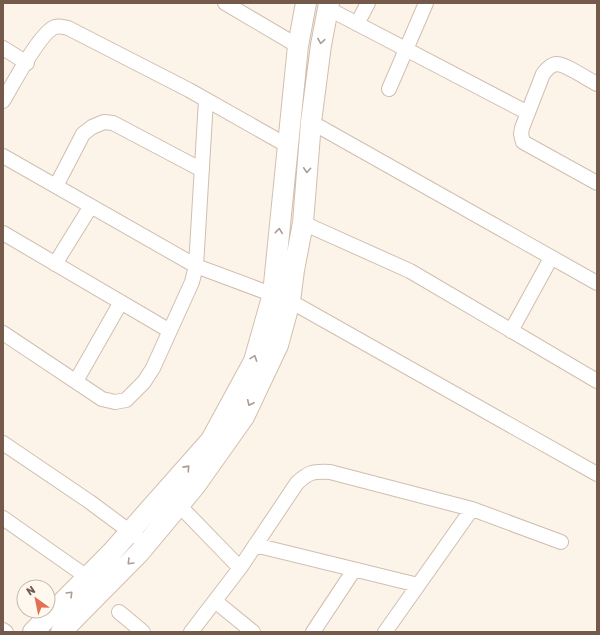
<svg xmlns="http://www.w3.org/2000/svg" width="600" height="635" viewBox="0 0 600 635" font-family="Rubik,sans-serif">
  <rect width="100%" height="100%" fill="#fcf4e8"/>
  <g fill="none" stroke-linecap="round" stroke-linejoin="round">
    <g stroke="#d0beb0" stroke-width="16">
      <path id="street" d="M 225,3 L 298,46
        M 327,8 L 528,113
        M 357,24 L 368,3
        M 3,48 L 27,63
        M 597,84 C 587,79 566,64 556,64 C 550,65 546,70 543,74 L 522,128 L 521,134 L 523,142 L 597,183
        M 389,89 L 426,3
        M 3,101 C 12,86 40,32 55,27 C 59,26 64,27 68,28 L 189,90 L 288,146
        M 311,122 L 597,283
        M 3,156 L 196,266 L 290,301 L 597,474
        M 56,186 L 83,134 L 92,127 L 104,122 L 113,123 L 202,170
        M 303,223 L 410,271 L 597,381
        M 3,233 L 170,331
        M 55,264 L 91,206
        M 511,331 L 551,258
        M 3,333 L 102,399 L 115,402 L 126,400 L 144,382 L 153,368 L 192,282 L 196,266 L 206,100
        M 76,381 L 121,302
        M 3,443 L 90,502 L 137,537
        M 173,499 L 240,568
        M 3,518 L 87,577
        M 255,545 L 418,585
        M 215,601 L 253,632
        M 119,612 L 143,632
        M 3,630 L 6,632
        M 191,632 L 240,568 L 297,483 C 309,472 313,471 330,472 L 472,509 L 561,542
        M 313,632 L 354,570
        M 385,632 L 472,509"/>
    </g>
    <g stroke="#d2beae" stroke-width="22">
      <path id="secondary" d="M 33,632 L 112,552 L 211,440 L 254,361 L 273,294 L 298,46 L 306,3
        M 61,632 L 139,553 L 195,486 L 244,417 L 278,345 L 290,301 L 294,270 L 303,223 L 311,122 L 321,45 L 329,3"/>
    </g>
    <use href="#street" stroke="#fff" stroke-width="14"/>
    <use href="#secondary" stroke="#fff" stroke-width="20"/>
  </g>
  <defs><path id="oneway-chevron" d="M-2-3.5L2.5 0L-2 3.5" fill="none" stroke-width="1.6" stroke-linecap="round" stroke-linejoin="round"/></defs>
  <g stroke="#ac9c94">
    <use href="#oneway-chevron" transform="translate(321 41) rotate(99)"/>
    <use href="#oneway-chevron" transform="translate(307 170) rotate(94)"/>
    <use href="#oneway-chevron" transform="translate(279 231) rotate(-84)"/>
    <use href="#oneway-chevron" transform="translate(254 358) rotate(-70)"/>
    <use href="#oneway-chevron" transform="translate(250 403) rotate(115)"/>
    <use href="#oneway-chevron" transform="translate(187 468) rotate(-48)"/>
    <use href="#oneway-chevron" transform="translate(130 562) rotate(135)"/>
    <use href="#oneway-chevron" transform="translate(70 594) rotate(-45)"/>
  </g>
  <rect width="600" height="635" fill="none" stroke="#755a4c" stroke-width="8"/>
  <g transform="translate(36 599) rotate(327)"><circle r="19" fill="#fef8ee" stroke="#c7b9ad"/>
  <path d="M0-3L7 15L0 10L-7 15Z" fill="#e27051"/>
  <text y="-6" font-size="11" font-weight="bold" text-anchor="middle" fill="#755a4c">N</text>
  </g>
</svg>
